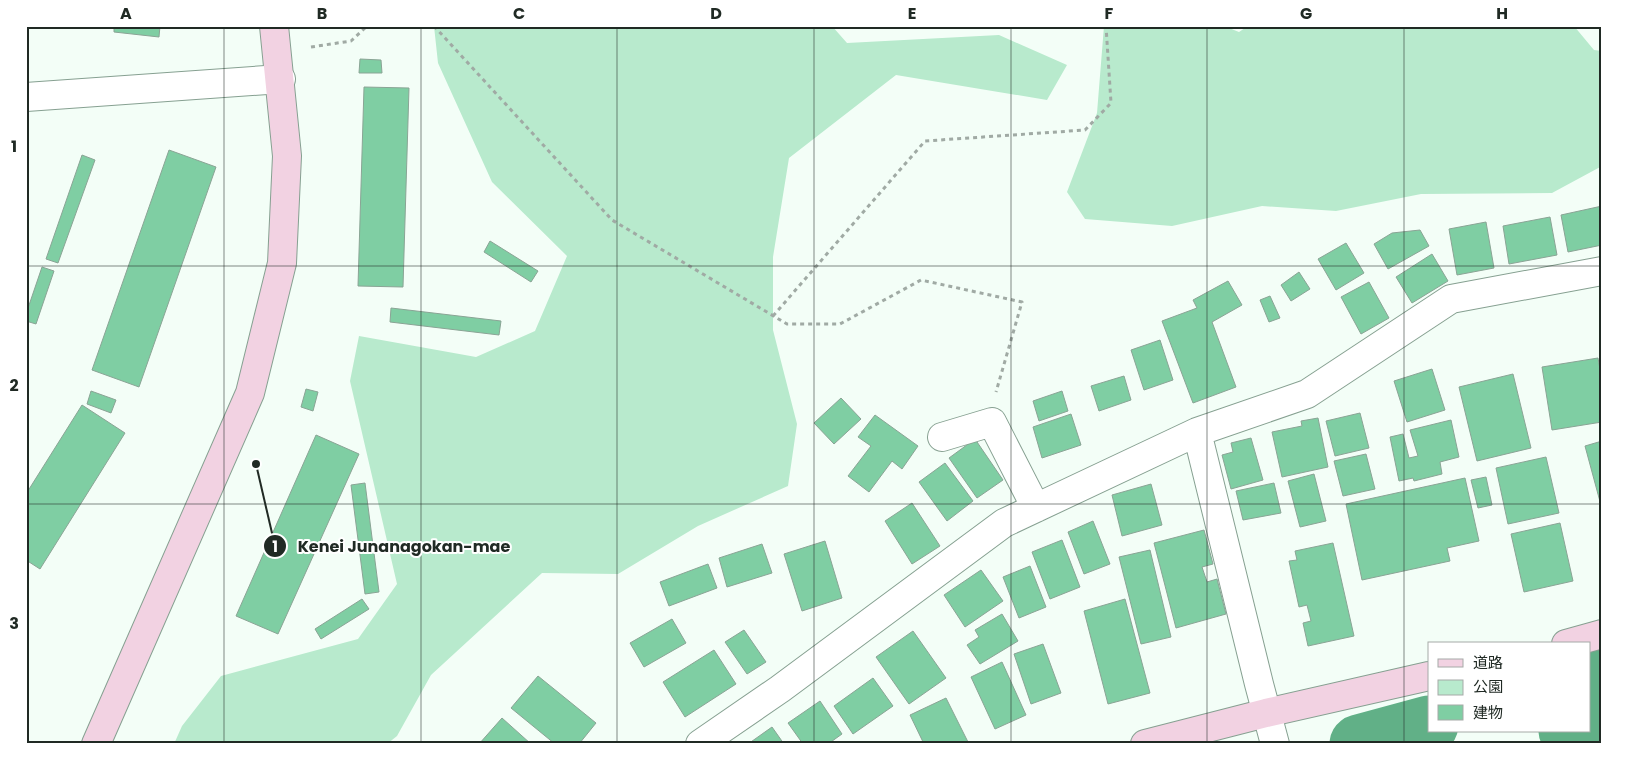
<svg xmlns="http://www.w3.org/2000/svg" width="1628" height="770" viewBox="0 0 1628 770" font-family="Poppins,'Noto Sans JP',sans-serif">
  <rect width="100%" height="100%" fill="#f3fef7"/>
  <path fill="#b8eacd" d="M 434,26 L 832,26 L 847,43 L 999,35 L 1067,65 L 1047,100 L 896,75 L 789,158 L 773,257 L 773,330 L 797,424 L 788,486 L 698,526 L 618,574 L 542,573 L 431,675 L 397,736 L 387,744 L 174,744 L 182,726 L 221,676 L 358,639 L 397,584 L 350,381 L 359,336 L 476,357 L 535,331 L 567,256 L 492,182 L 438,63 Z
    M 1104,26 L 1224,26 L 1239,32 L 1248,26 L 1390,26 L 1392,28 L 1394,26 L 1574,26 L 1594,50 L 1602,51 L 1602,166 L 1552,193 L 1421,194 L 1336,211 L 1262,206 L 1172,226 L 1085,219 L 1067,192 L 1097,113 Z"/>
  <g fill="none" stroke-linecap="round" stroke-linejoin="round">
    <path stroke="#61b087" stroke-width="59" d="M 1589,686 L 1602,679
      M 1568,731 L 1602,743
      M 1359,744 L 1429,725"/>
  </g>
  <path fill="#7fcea3" stroke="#8aa495" d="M 114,26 L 160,26 L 159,37 L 114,32 Z
    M 360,59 L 381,60 L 382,73 L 359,73 Z
    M 364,87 L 409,88 L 403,287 L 358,286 Z
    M 169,150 L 216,167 L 139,387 L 92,370 Z
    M 82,155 L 95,160 L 58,263 L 46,259 Z
    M 1602,206 L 1602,245 L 1568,252 L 1561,215 Z
    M 1550,217 L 1557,255 L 1509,264 L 1503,226 Z
    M 1486,222 L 1494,268 L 1457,275 L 1449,229 Z
    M 1420,230 L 1429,246 L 1388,269 L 1374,244 L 1392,233 Z
    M 490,241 L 538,271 L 531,282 L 484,252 Z
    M 1346,243 L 1364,273 L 1336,290 L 1318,259 Z
    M 1432,254 L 1448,281 L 1412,303 L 1396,277 Z
    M 42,267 L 54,271 L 36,324 L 26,321 L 26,314 Z
    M 1299,272 L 1310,289 L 1291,301 L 1281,285 Z
    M 1228,281 L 1242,305 L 1212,322 L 1236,387 L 1193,403 L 1162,321 L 1197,308 L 1193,300 Z
    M 1369,282 L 1389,318 L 1361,334 L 1341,297 Z
    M 1270,296 L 1280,318 L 1269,322 L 1260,300 Z
    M 391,308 L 501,321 L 499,335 L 390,322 Z
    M 1160,340 L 1173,380 L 1144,390 L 1131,350 Z
    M 1598,358 L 1602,380 L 1602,422 L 1552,430 L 1542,367 Z
    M 1432,369 L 1445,410 L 1407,422 L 1394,381 Z
    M 1513,374 L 1531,448 L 1477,461 L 1459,387 Z
    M 1124,376 L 1131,400 L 1099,411 L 1091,386 Z
    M 306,389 L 318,392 L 313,411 L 301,407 Z
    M 91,391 L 116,400 L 111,413 L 87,404 Z
    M 1062,391 L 1068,411 L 1039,421 L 1033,401 Z
    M 841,398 L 861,419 L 834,444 L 814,423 Z
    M 82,405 L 125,433 L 40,569 L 26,560 L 26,494 Z
    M 1360,413 L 1369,448 L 1335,456 L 1326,421 Z
    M 1071,414 L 1081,445 L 1042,458 L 1033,427 Z
    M 875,415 L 918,446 L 902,469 L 892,461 L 869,492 L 848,476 L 871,446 L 858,437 Z
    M 1318,418 L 1328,467 L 1282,477 L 1272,432 L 1302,426 L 1301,421 Z
    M 1451,420 L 1459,457 L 1440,462 L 1442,474 L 1414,481 L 1413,478 L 1399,481 L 1390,437 L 1403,434 L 1409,458 L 1418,456 L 1410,430 Z
    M 316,435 L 359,454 L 278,634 L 236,616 Z
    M 1251,438 L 1263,480 L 1231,489 L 1222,455 L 1233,452 L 1231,443 Z
    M 975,439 L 1003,480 L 977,498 L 949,458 Z
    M 1602,441 L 1602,509 L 1585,446 Z
    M 1366,454 L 1375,489 L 1343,496 L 1334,461 Z
    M 1546,457 L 1559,513 L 1508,524 L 1496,468 Z
    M 945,463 L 973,501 L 947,521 L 919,482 Z
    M 1314,474 L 1326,521 L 1300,527 L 1288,481 Z
    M 1486,477 L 1492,505 L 1478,508 L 1471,480 Z
    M 1465,478 L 1479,541 L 1447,548 L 1450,561 L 1362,580 L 1346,504 Z
    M 365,483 L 379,592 L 365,594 L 351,485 Z
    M 1274,483 L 1281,513 L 1243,520 L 1236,491 Z
    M 1151,484 L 1162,525 L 1122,536 L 1112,495 Z
    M 912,503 L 940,546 L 912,564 L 885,521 Z
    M 1093,521 L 1110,564 L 1084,574 L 1068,532 Z
    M 1560,523 L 1573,581 L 1524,592 L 1511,534 Z
    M 1204,530 L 1213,564 L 1202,567 L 1207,582 L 1217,579 L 1226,614 L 1176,628 L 1154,543 Z
    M 1062,540 L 1080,587 L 1050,599 L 1032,552 Z
    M 825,541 L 842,598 L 802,611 L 784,554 Z
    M 1333,543 L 1354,636 L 1308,646 L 1303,623 L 1311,621 L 1307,605 L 1299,607 L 1289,561 L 1297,560 L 1295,551 Z
    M 762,544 L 772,573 L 727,587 L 719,558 Z
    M 1150,550 L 1171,637 L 1141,644 L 1119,557 Z
    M 708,564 L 717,588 L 669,606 L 660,582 Z
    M 1030,566 L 1046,607 L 1019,618 L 1003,577 Z
    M 981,570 L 1003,601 L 965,627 L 944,595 Z
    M 362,599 L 369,609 L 321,639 L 315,629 Z
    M 1125,599 L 1150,693 L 1108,704 L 1084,611 Z
    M 1002,614 L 1018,641 L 980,664 L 967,645 L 979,637 L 975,630 Z
    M 672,619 L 686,643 L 644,667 L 630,643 Z
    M 744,630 L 766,662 L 747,674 L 725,642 Z
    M 913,631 L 946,678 L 909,704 L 876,657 Z
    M 1043,644 L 1061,693 L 1031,704 L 1014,654 Z
    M 714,650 L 736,684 L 685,717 L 663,682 Z
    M 1002,662 L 1026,715 L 995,729 L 971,677 Z
    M 538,676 L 596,723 L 579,744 L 555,744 L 511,708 Z
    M 873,678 L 893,706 L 853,734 L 834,706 Z
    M 946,698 L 969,744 L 924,744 L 910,715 Z
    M 820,701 L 842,734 L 828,744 L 803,744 L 788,723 Z
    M 502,718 L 531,744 L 479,744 Z
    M 772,727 L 784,744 L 748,744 Z"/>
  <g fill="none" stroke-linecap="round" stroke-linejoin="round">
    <g stroke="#86a091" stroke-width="30">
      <path id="street" d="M 26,97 L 281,79
        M 1197,432 L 1259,684 L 1275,744
        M 942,437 L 992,422 L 1036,508
        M 700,744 L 780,689 L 1004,523 L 1197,432 L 1307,394 L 1451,299 L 1602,271"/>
    </g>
    <g stroke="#86a091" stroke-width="30">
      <path id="secondary" d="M 1566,644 L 1602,634
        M 96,744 L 250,393 L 282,263 L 287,156 L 274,26
        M 1145,744 L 1266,713 L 1429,676"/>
    </g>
    <path stroke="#a0aaa4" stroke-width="3" stroke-dasharray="4 4" stroke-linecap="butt" d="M 434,26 L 612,220 L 787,324 L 840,324 L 921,280 L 1022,302 L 996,392
      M 311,47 L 351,41 L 367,26
      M 773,316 L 925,141 L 1085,130 L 1111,103 L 1106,26"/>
    <use href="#street" stroke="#fff" stroke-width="28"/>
    <use href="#secondary" stroke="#f2d2e2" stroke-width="28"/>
  </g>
  <path fill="none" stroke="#202a24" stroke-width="1" stroke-opacity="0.55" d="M 224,26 L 224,744M 421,26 L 421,744M 617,26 L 617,744M 814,26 L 814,744M 1011,26 L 1011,744M 1207,26 L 1207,744M 1404,26 L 1404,744M 26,266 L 1602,266M 26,504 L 1602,504"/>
  <path fill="none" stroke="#202a24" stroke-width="2" d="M256 464L275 546"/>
  <g fill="#202a24" stroke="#fff" stroke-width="2">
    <circle cx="256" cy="464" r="5"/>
    <circle cx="275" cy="546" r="12"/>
  </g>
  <g font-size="15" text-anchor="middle" font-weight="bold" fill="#fff">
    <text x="275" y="552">1</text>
  </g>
  <g font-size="16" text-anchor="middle" font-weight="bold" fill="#202a24" stroke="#fff" stroke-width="4" stroke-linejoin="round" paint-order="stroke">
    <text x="404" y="552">Kenei Junanagokan-mae</text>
  </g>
  <rect width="1628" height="770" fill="none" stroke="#ffffff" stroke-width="55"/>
  <rect x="1428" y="642" width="162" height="90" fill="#ffffff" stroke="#a6aaa7"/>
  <rect x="1438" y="659" width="25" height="8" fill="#f2d2e2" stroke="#a6aaa7"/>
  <text x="1473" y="668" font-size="15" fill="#202a24">道路</text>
  <rect x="1438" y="680" width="25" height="15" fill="#b8eacd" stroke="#a6aaa7"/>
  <text x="1473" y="692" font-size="15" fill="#202a24">公園</text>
  <rect x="1438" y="705" width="25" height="15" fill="#7fcea3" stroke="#a6aaa7"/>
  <text x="1473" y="718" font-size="15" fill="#202a24">建物</text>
  <rect x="28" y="28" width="1572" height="714" fill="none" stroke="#202a24" stroke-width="2"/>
  <g font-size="16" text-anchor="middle" font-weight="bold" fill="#202a24">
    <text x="126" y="19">A</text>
    <text x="322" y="19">B</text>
    <text x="519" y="19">C</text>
    <text x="716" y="19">D</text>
    <text x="912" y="19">E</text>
    <text x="1109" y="19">F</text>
    <text x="1306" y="19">G</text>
    <text x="1502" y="19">H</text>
    <text x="14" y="152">1</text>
    <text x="14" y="391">2</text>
    <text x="14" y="629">3</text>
  </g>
</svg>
